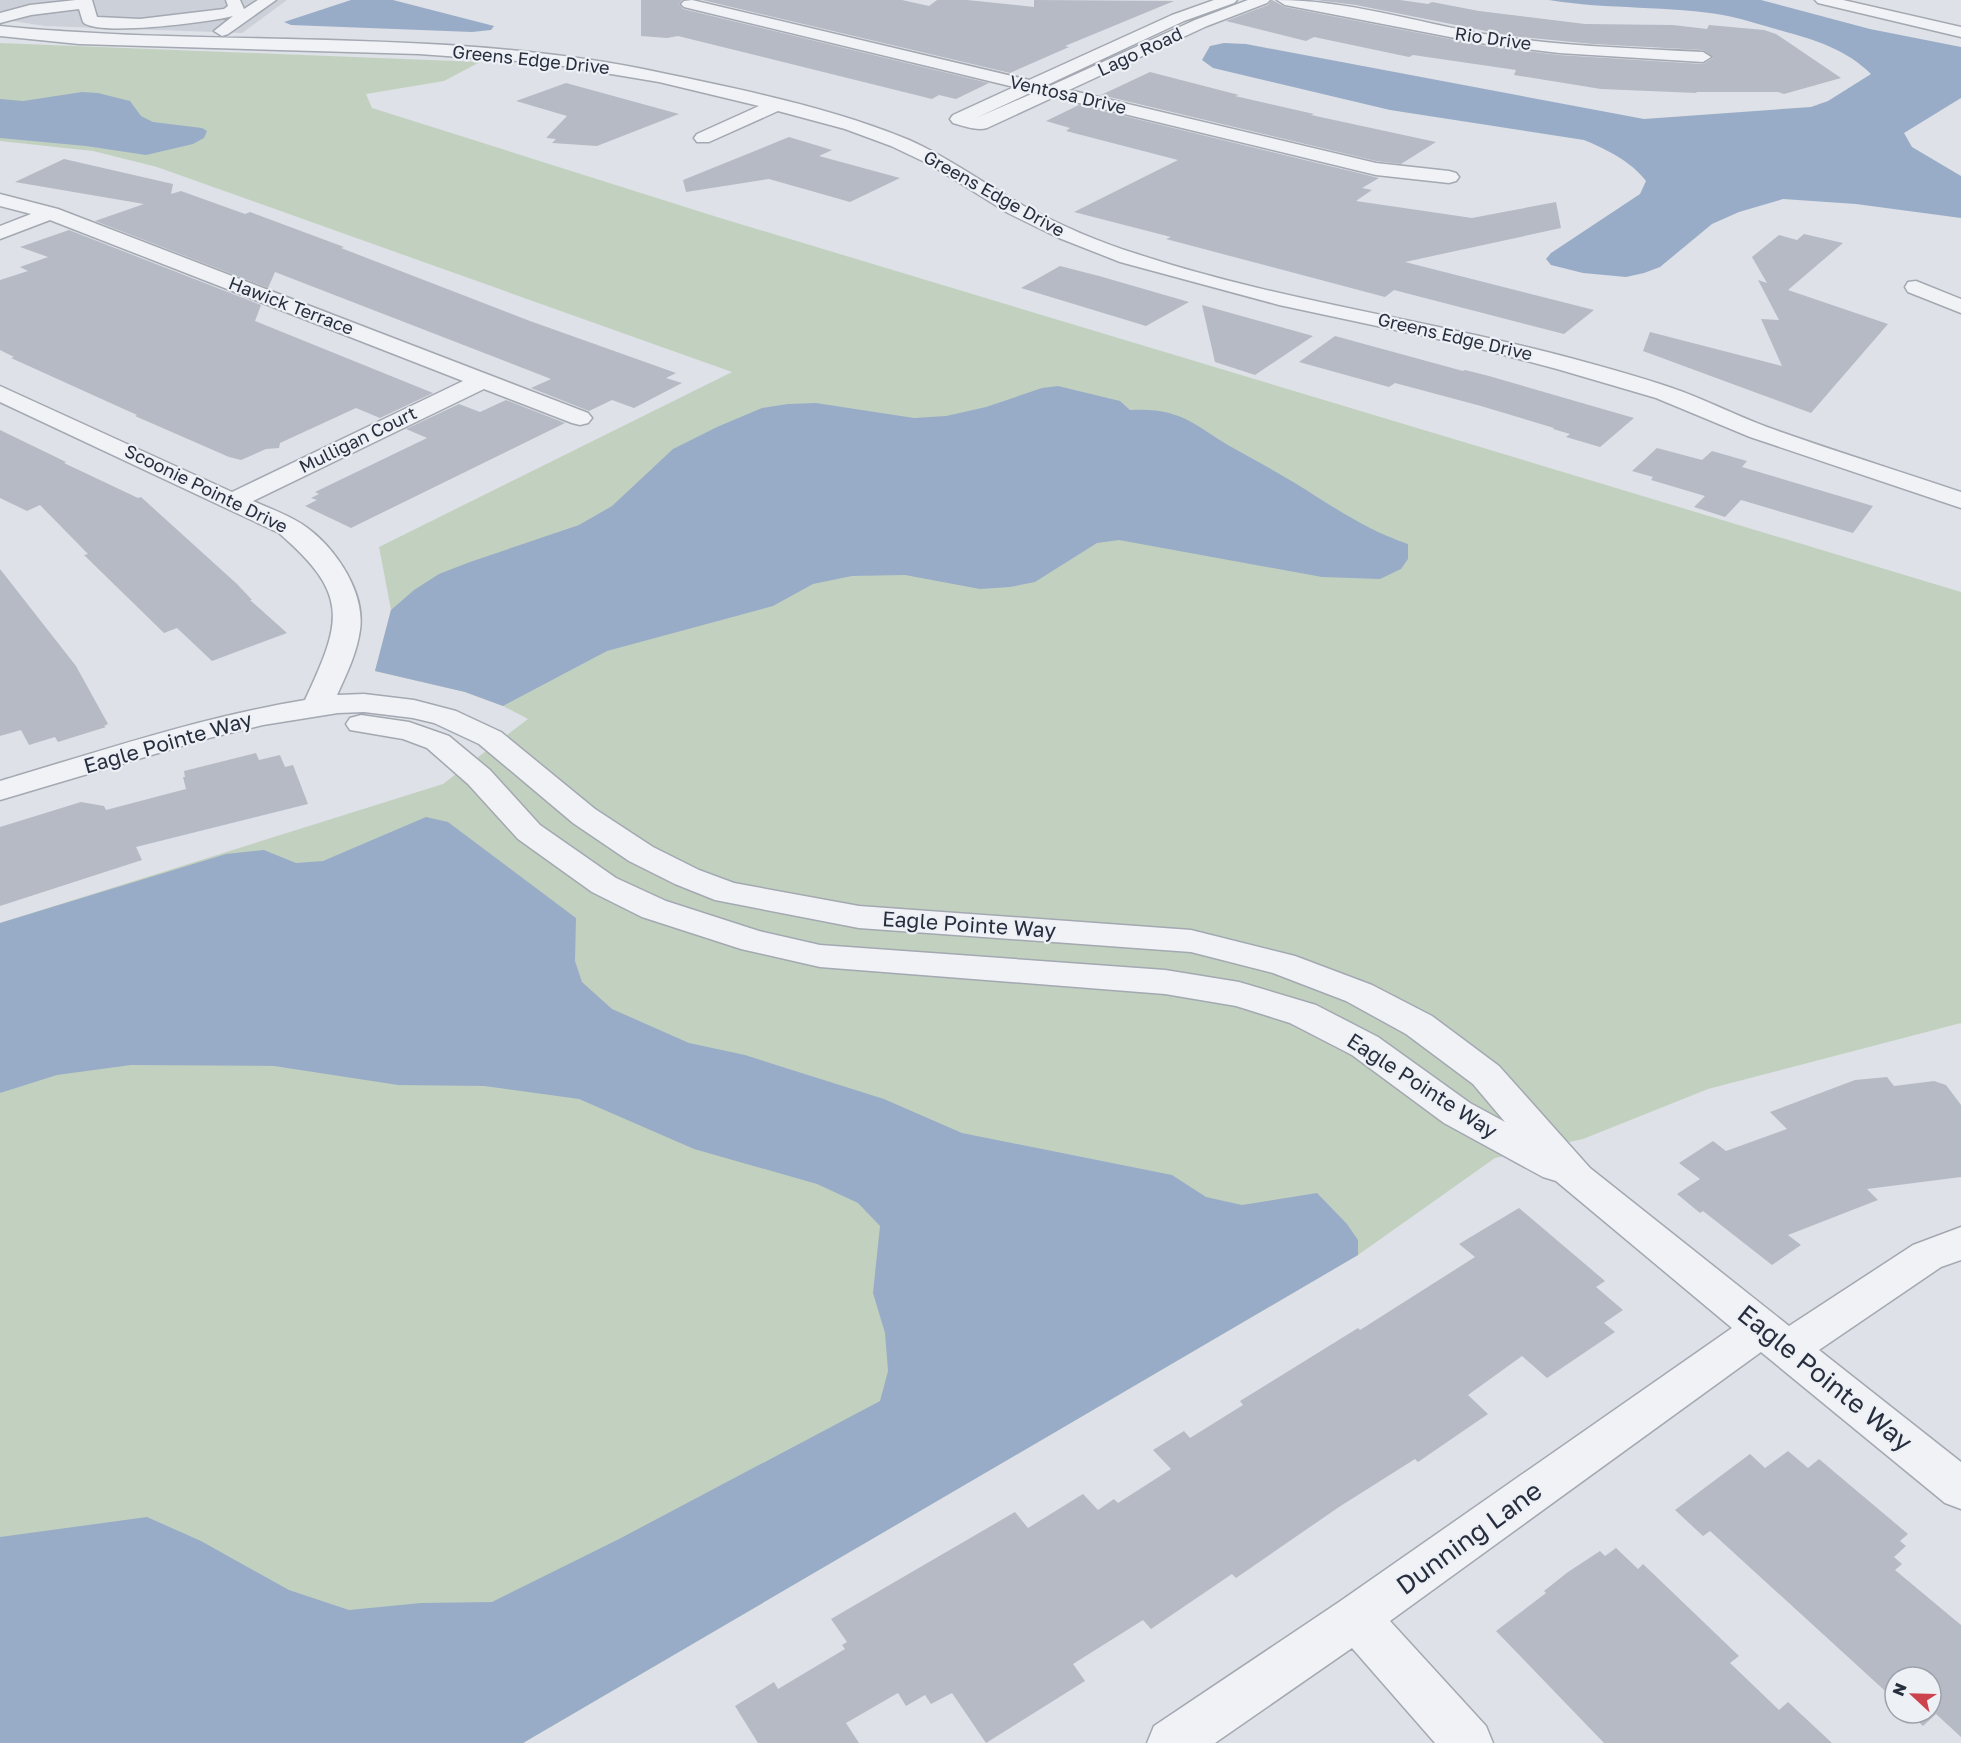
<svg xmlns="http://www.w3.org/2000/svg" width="1961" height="1743" viewBox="0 0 1961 1743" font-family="'Golos Text',sans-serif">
  <rect width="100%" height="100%" fill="#dee1e7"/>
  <path fill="#ccd0d9" d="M 0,0 L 287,0 L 242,33 L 45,26 L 0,19 Z"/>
  <path fill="#c2d1bf" d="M 0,43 L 480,62 L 444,81 L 366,94 L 372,108 L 717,217 L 1961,592 L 1961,1023 L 1708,1089 L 1583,1139 L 1495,1158 L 1358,1255 L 523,1743 L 0,1743 L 0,923 L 443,784 L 528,719 L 503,706 L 465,692 L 375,671 L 391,610 L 379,547 L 732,372 L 157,167 L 93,151 L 0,141 Z"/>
  <path fill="#99acc7" d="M 351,0 L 393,0 L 494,26 L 491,30 L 472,32 L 291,25 L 284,22 Z
    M 1549,0 L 1761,0 L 1870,29 L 1961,47 L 1961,98 L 1904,133 L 1912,147 L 1961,176 L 1961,218 L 1856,204 L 1783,199 L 1739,212 L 1712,224 L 1660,267 L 1644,273 L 1626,277 L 1583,273 L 1551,265 L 1546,259 L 1551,253 L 1640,194 L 1646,181 C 1632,162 1606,149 1584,140 L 1390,110 L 1213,68 L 1202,60 L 1210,46 L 1224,43 L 1246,44 L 1644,119 L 1811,107 L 1828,101 L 1871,74 C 1848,51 1817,40 1786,32 C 1767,27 1747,20 1728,16 C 1669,5 1608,10 1549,0 Z
    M 82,92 L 98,93 L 130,101 L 141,116 L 153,122 L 202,128 L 207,131 L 204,138 L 193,144 L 146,155 L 86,146 L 0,138 L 0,99 L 23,101 Z
    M 1058,386 L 1120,401 L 1130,410 C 1182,407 1193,425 1235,449 C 1255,460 1275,471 1295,483 C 1332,506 1366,530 1408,544 L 1408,559 L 1401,569 L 1380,579 L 1322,577 L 1119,540 L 1097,543 L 1035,582 L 1010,587 L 980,589 L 905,575 L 852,576 L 813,584 L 773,606 L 607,651 L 503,706 L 465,692 L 375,671 L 391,610 L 414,590 L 439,574 L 470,562 L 579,525 L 612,506 L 673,449 L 717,427 L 762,408 L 788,404 L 816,403 L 914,418 L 946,416 L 986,407 L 1042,388 Z
    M 426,817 L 448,822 L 576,918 L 575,961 L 582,982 L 612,1009 L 689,1043 L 745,1055 L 884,1099 L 962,1133 L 1172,1175 L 1206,1197 L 1242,1205 L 1317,1193 L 1347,1224 L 1358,1240 L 1358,1255 L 523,1743 L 0,1743 L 0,1537 L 147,1517 L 201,1541 L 289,1590 L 349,1610 L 421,1603 L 492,1602 L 619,1539 L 880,1401 L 888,1371 L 885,1333 L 873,1293 L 880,1226 L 858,1203 L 817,1184 L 694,1149 L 579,1099 L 484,1086 L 398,1085 L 274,1066 L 131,1065 L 57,1075 L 0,1093 L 0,923 L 226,854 L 264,850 L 296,863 L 323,861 Z"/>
  <path fill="#b5bac4" d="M 641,0 L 682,0 L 679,4 L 683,9 L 989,83 L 956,99 L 939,95 L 932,99 L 678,36 L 667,38 L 641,36 Z
    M 702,0 L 902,0 L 929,6 L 937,0 L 967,0 L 1034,7 L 1034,0 L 1174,1 L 1065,46 L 1069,47 L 1010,73 Z
    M 1272,0 L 1285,7 L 1486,46 L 1559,55 L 1703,64 L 1713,58 L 1703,50 L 1593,44 L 1511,36 L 1356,5 L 1316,0 L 1400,0 L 1428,4 L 1432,2 L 1479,11 L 1585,24 L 1673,25 L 1707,29 L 1709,25 L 1764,30 L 1776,34 L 1841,78 L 1784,94 L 1778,92 L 1696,92 L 1697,93 L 1601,89 L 1514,75 L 1516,70 L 1413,55 L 1409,57 L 1314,37 L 1306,41 L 1226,21 L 1268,5 Z
    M 1150,72 L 1239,95 L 1235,96 L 1314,114 L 1311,115 L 1436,142 L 1401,164 L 1376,161 L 1101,95 Z
    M 566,83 L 679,114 L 597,146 L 552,143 L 556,139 L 546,138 L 567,116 L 516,101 Z
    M 1079,105 L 1379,178 L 1362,188 L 1372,190 L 1356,201 L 1472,218 L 1556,202 L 1561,228 L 1405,262 L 1594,310 L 1564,334 L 1394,290 L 1385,297 L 1166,239 L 1171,237 L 1074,212 L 1178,160 L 1066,131 L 1070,128 L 1046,121 Z
    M 789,137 L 832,150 L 819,156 L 900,178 L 850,202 L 769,179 L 686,192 L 683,180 Z
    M 64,159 L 173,184 L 171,194 L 181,191 L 245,214 L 250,212 L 344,247 L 341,248 L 530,321 L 676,373 L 666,378 L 682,383 L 634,408 L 612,400 L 589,411 L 531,388 L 551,379 L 275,272 L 268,288 L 95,221 L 144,204 L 15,182 Z
    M 69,230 L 261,305 L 255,321 L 433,393 L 380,418 L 356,408 L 280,443 L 279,448 L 266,449 L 241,460 L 229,457 L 135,416 L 137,415 L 11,358 L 14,357 L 0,350 L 0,280 L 28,271 L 20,267 L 48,257 L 20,247 Z
    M 1804,234 L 1843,243 L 1788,290 L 1888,324 L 1811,413 L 1643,351 L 1650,332 L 1782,366 L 1761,319 L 1779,320 L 1758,280 L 1767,283 L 1752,257 L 1779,235 L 1797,240 Z
    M 1060,266 L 1099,276 L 1189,302 L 1146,326 L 1021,288 Z
    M 1202,305 L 1313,336 L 1255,375 L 1215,362 Z
    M 1335,336 L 1463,371 L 1465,370 L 1489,376 L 1634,418 L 1600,447 L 1566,437 L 1570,434 L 1553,429 L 1554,428 L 1481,406 L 1395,383 L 1389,387 L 1299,362 Z
    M 506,400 L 565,423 L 351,528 L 305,506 L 317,500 L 311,498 L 319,494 L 315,492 L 427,438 L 406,429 L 459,404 L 480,412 Z
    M 0,430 L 66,462 L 64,463 L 138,498 L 141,497 L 237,584 L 252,600 L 250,600 L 287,633 L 212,661 L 177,628 L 164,633 L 84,555 L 88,554 L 40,505 L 27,511 L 0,498 Z
    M 1657,448 L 1702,460 L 1712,451 L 1747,461 L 1742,467 L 1873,506 L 1853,533 L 1741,500 L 1725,517 L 1694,507 L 1705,496 L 1651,480 L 1653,477 L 1632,471 Z
    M 0,569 L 76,666 L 108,724 L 104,726 L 106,727 L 58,742 L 55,737 L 29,745 L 21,730 L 0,736 Z
    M 256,753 L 259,760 L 280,755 L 285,767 L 293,765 L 308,804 L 136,847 L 142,860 L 0,906 L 0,827 L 81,802 L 104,806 L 106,810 L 186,789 L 183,777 L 185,777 L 184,771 Z
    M 1887,1077 L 1894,1086 L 1934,1081 L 1946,1085 L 1961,1105 L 1961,1177 L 1867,1189 L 1878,1200 L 1788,1235 L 1801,1245 L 1772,1265 L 1703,1211 L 1700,1213 L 1677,1194 L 1700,1179 L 1679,1163 L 1713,1141 L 1726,1151 L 1787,1129 L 1770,1112 L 1855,1080 Z
    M 1519,1208 L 1605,1281 L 1596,1287 L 1623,1310 L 1604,1323 L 1615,1332 L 1547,1378 L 1522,1356 L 1468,1395 L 1488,1414 L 1418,1462 L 1415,1459 L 1339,1507 L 1236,1578 L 1232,1574 L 1151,1629 L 1143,1620 L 1073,1664 L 1085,1681 L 986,1743 L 952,1693 L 931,1704 L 925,1695 L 906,1706 L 898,1693 L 846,1723 L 859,1743 L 758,1743 L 735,1706 L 774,1682 L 778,1689 L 845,1649 L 842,1645 L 847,1642 L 831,1619 L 1015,1512 L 1028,1528 L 1083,1494 L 1098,1510 L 1114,1499 L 1118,1503 L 1171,1469 L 1153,1450 L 1184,1431 L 1190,1438 L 1243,1405 L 1240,1401 L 1358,1328 L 1360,1330 L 1475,1257 L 1459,1244 Z
    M 1788,1451 L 1808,1468 L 1819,1459 L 1908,1534 L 1900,1541 L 1906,1546 L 1894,1557 L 1902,1564 L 1895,1570 L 1961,1625 L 1961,1737 L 1936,1714 L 1923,1726 L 1909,1713 L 1931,1713 L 1931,1677 L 1895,1677 L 1895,1700 L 1710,1531 L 1703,1536 L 1675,1510 L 1750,1454 L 1765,1468 Z
    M 1616,1548 L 1638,1569 L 1643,1564 L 1739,1656 L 1730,1663 L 1779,1710 L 1788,1702 L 1832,1743 L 1604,1743 L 1496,1631 L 1546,1593 L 1544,1591 L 1568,1572 L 1600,1551 L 1605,1556 Z"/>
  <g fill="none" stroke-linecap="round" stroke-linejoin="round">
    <g stroke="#a3a8b1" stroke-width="3">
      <path id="minor" d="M 76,0 L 92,0 L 97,17 L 140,19 L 224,9 L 228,6 L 226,0 L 240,0 L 244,9 L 258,0 L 276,0 L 228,34 L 222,36 L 214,31 L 233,16 C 211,22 96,37 83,22 L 79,9 L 31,15 L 0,23 L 0,13 L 30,5 Z
        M 692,0 L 1029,80 L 1172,15 L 1214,0 L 1237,0 L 1234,3 L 1184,21 L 1047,85 L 1050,86 L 1195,20 L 1248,0 L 1270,0 L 1267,3 L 1207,26 L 1069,90 L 1376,163 L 1449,171 L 1456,173 L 1459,177 L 1456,181 L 1449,183 L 1376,175 L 1054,97 L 987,128 C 976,131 964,126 953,123 L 950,119 L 953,115 L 1014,87 L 684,7 L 681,4 L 684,1 ZM 1032,92 L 1036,92 L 976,118 Z
        M 1277,0 C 1347,0 1416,22 1484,34 C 1556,46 1630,48 1703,52 L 1711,57 L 1703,62 L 1559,53 L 1486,44 L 1285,5 Z
        M 1815,0 L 1843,0 L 1961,27 L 1961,37 L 1818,3 Z
        M 0,26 C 220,48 445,26 662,73 C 740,89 836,109 909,140 C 950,158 985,185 1024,206 C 1060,225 1098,242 1137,254 C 1279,301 1430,320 1574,359 C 1607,368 1640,377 1672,388 C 1704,399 1735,415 1767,427 C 1831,450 1896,470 1961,492 L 1961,508 L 1750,437 L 1656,398 L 1557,369 L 1466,345 L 1279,305 L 1120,262 L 1059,238 L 1008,213 L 931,165 L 891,146 L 845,129 L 778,111 L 709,142 L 697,142 L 694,138 L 697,134 L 759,106 L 659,82 L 545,63 L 419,54 L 79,44 L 0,36 Z
        M 0,194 L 58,209 L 588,413 L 592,418 L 588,423 L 580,425 L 572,423 L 484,389 L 253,501 C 267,507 282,513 295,520 C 330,539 366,589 360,630 C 357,653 346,675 337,695 L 364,694 L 414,700 L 456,711 L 501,732 L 595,809 L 653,847 L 699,870 L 734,883 L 859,906 L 1191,930 L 1295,956 L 1372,985 L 1432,1016 L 1499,1066 L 1590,1168 L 1789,1326 L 1913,1245 L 1961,1227 L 1961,1260 L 1941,1267 L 1819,1350 L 1961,1462 L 1961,1509 L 1945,1503 L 1761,1352 L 1390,1621 L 1486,1726 L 1493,1743 L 1435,1743 L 1352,1648 L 1215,1743 L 1147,1743 L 1154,1726 L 1339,1602 L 1732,1328 L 1556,1181 L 1543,1177 L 1444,1123 L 1352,1055 L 1290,1023 L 1236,1006 L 1165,994 L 820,967 L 741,949 L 642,917 L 592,892 L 518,839 L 468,784 L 427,748 L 403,739 L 350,730 L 346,724 L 350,718 L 361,715 L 409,722 L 449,736 L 490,770 L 540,825 L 616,878 L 666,901 L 759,931 L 820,945 L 1165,970 L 1239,982 L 1316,1005 L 1378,1037 L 1470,1103 L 1505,1122 L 1473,1084 L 1406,1034 L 1346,1001 L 1273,973 L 1191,952 L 859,928 L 715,900 L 675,884 L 629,861 L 573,823 L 479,744 L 434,723 L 413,718 L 364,712 L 338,713 L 263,725 L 209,738 L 0,800 L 0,781 C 101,751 201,717 305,700 C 343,619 349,594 279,533 L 0,402 L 0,386 L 232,492 L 463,381 L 50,220 L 0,239 L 0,226 L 31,214 L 0,206 Z
        M 1916,281 L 1961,299 L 1961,313 L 1908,292 L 1905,287 L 1908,282 Z"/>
    </g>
    <use href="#minor" fill="#f0f2f6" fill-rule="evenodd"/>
  </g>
  <g text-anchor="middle" stroke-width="4.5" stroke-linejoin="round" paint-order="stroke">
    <g font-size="18" fill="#272e3e" stroke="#edf0f5">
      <text transform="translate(1493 39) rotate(8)" y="6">Rio Drive</text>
      <text transform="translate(1140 52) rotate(-25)" y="6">Lago Road</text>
      <text transform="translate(531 60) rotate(6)" y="6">Greens Edge Drive</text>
      <text transform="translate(1068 95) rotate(13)" y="6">Ventosa Drive</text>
      <text transform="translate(994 194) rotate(29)" y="6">Greens Edge Drive</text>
      <text transform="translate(291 306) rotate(21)" y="6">Hawick Terrace</text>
      <text transform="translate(1455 337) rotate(13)" y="6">Greens Edge Drive</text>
      <text transform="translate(358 440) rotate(-26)" y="6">Mulligan Court</text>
      <text transform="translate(206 489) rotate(26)" y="6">Scoonie Pointe Drive</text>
    </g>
    <g font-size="21" fill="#272e3e" stroke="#edf0f5">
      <text transform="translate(168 743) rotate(-16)" y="7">Eagle Pointe Way</text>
      <text transform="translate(969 925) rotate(4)" y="7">Eagle Pointe Way</text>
      <text transform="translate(1422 1086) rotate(33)" y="7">Eagle Pointe Way</text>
    </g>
    <g font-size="26" fill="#272e3e" stroke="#edf0f5">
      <text transform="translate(1825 1378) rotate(39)" y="9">Eagle Pointe Way</text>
      <text transform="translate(1469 1538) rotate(-36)" y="9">Dunning Lane</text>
    </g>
  </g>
  <g transform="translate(1913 1695) rotate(292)"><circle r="28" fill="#edf0f5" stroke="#9ea2ac" stroke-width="1.5"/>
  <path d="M0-4.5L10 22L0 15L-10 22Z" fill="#cc434e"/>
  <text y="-9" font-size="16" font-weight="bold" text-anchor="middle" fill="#272e3e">N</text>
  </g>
</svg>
